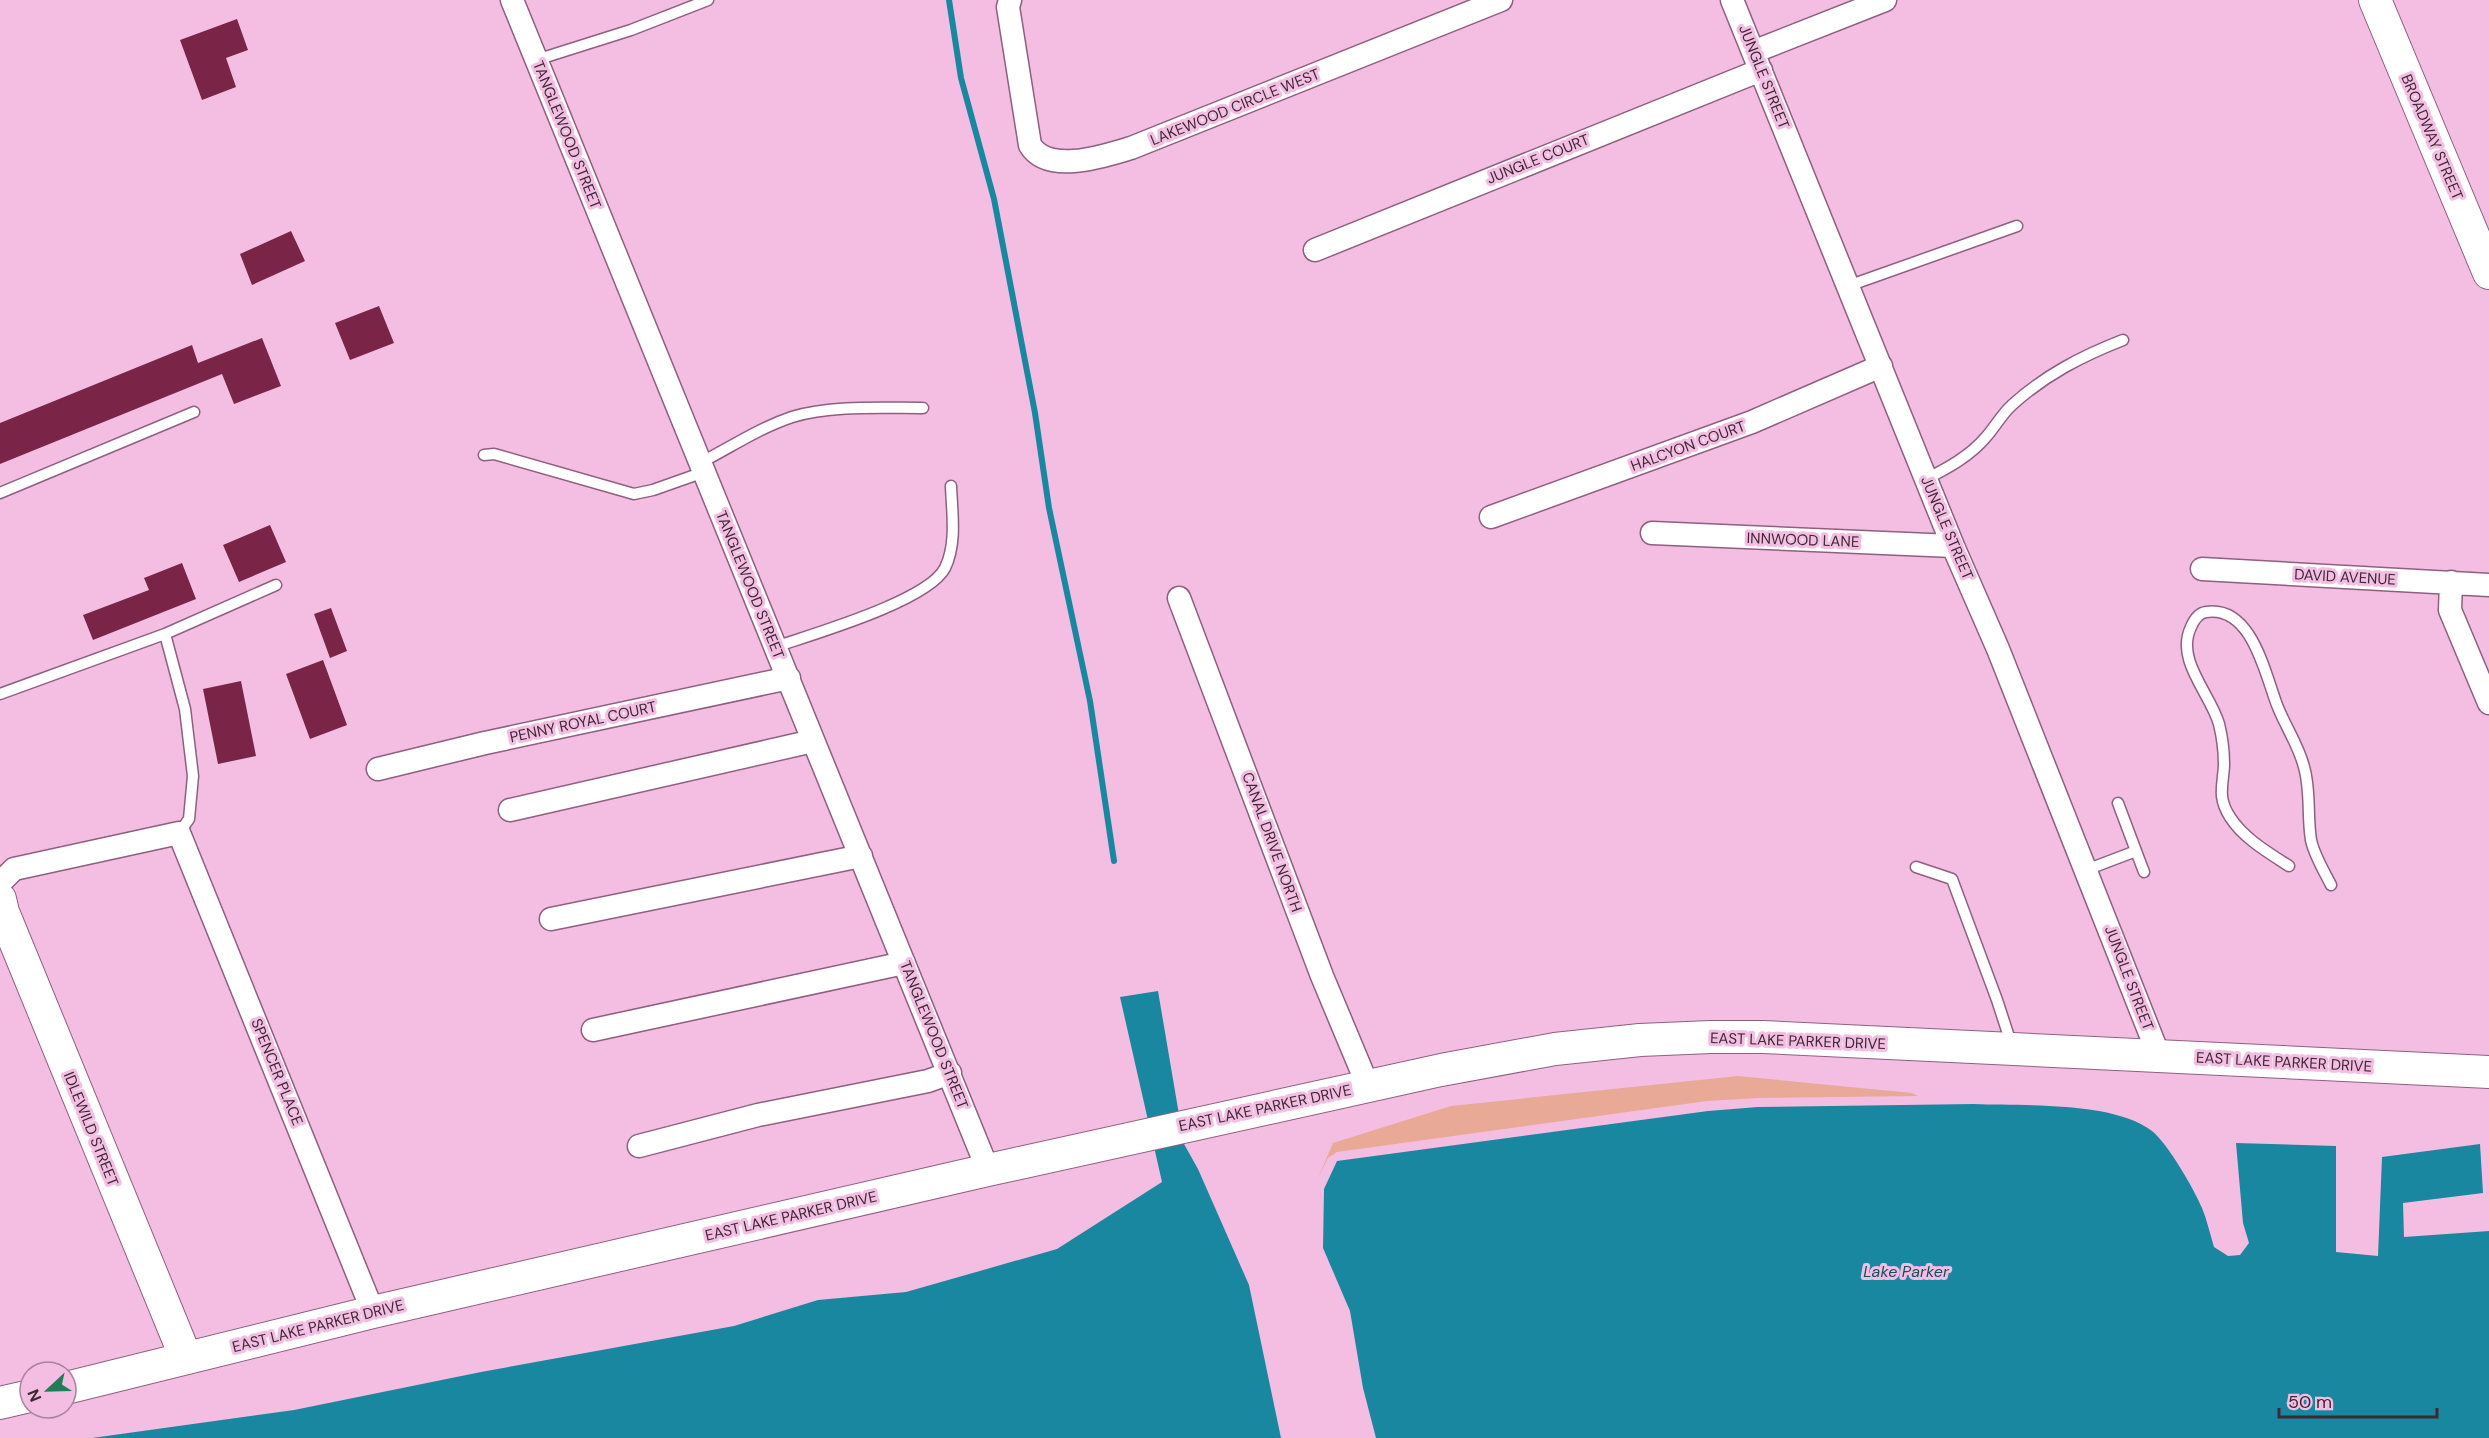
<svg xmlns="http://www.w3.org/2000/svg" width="2489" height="1438" viewBox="0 0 2489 1438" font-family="'DM Sans',sans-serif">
  <rect width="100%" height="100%" fill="#f3bee2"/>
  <path fill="#e8aa96" d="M 1738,1076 L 1912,1093 L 1918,1096 L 1759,1098 L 1707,1101 L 1337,1152 L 1328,1158 L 1318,1178 L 1333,1143 L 1451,1106 Z"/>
  <path fill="#1a87a0" d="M 1158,991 L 1184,1144 L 1198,1169 L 1249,1285 L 1281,1438 L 92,1438 L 294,1410 L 481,1372 L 734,1326 L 818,1300 L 906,1292 L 1057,1249 L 1162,1182 L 1120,997 Z
    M 1974,1104 C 2022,1106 2114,1101 2152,1131 C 2168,1144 2194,1189 2202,1208 C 2207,1220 2210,1234 2214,1247 L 2228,1256 L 2240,1255 L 2249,1243 L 2243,1223 L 2236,1143 L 2336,1146 L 2336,1252 L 2378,1256 L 2382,1157 L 2480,1144 L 2483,1193 L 2403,1203 L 2404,1237 L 2489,1231 L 2489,1438 L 1376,1438 L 1363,1388 L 1350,1311 L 1323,1248 L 1324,1189 L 1337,1161 L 1708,1111 L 1758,1107 Z"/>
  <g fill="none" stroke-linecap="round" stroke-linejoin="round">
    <path stroke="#1a87a0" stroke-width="6" d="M 949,0 L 961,78 L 994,199 L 1035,413 L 1049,508 L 1090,701 L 1114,861"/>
  </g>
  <path fill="#7a2548" d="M 237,19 L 248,50 L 226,58 L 236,87 L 202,100 L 180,40 Z
    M 291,231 L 305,261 L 252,285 L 240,254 Z
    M 379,306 L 394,343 L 350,360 L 335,323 Z
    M 262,338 L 281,386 L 234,404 L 222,374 L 0,464 L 0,423 L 192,345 L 198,363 Z
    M 270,525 L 286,562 L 239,582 L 223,545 Z
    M 182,563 L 196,599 L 93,640 L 83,615 L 149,590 L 144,578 Z
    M 331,608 L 347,651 L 330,658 L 314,614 Z
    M 323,660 L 347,725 L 310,739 L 286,674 Z
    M 241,681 L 256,756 L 218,764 L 203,689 Z"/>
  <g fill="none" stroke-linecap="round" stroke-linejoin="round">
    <g stroke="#8f5f80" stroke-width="13">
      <path id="lane" d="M 536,60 L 631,30 L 708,0
        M 1848,286 L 2017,226
        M 484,455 L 494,454 L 634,494 L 653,490 L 704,472
        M 700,463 C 731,447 759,428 792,417 C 830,405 883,408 923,408
        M 1926,479 C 1948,468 1970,456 1986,437 C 1995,427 2002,414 2012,405 C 2045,375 2082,356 2123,340
        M 0,493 L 194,412
        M 775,647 C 813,634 928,601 945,568 C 957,543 952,513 951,486
        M 0,694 L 165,634
        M 179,833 L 189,819 L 193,776 L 185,709 L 165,634 L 276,585
        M 2136,851 L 2144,872
        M 2289,866 C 2269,853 2243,838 2230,817 C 2217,797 2223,786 2224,765 C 2224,752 2222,736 2219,724 C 2210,693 2175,660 2191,627 C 2194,620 2198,613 2206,612 C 2252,605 2265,674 2277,705 C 2285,726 2299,746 2304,767 C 2311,791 2307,816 2311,840 C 2314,855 2324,871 2331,885
        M 1916,867 L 1952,879 L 1997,1000 L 2012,1046
        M 2086,870 L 2136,851 L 2118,803"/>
    </g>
    <g stroke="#8f5f80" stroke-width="25">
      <path id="street" d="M 512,0 L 988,1170
        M 1010,0 L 1008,7 L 1030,145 C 1048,175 1104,156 1131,148 L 1501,0
        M 1732,0 L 1953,546 L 1998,649 L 2159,1056
        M 1753,52 L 1885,0
        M 1315,250 L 1761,70
        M 1491,517 L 1752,422 L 1881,366
        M 1652,533 L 1953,546
        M 2202,569 L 2489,585
        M 2451,582 L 2450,610 L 2489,703
        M 1179,598 L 1322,976 L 1368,1086
        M 378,769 L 485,743 L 789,678
        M 510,810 L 813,741
        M 0,883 L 14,869 L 179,833 L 373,1312
        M 551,919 L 861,856
        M 593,1030 L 904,963
        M 639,1146 L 758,1115 L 928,1081 L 950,1073"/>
    </g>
    <g stroke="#8f5f80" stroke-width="34">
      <path id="secondary" d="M 2375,0 L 2489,273
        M 0,899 L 3,912 L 186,1358
        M 66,1388 L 373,1312 L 988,1170 L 1441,1070 L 1555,1049 L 1640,1040 L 1711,1037 L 1763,1037 L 2489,1072
        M 0,1403 L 30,1396"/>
    </g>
    <use href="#lane" stroke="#fff" stroke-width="10"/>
    <use href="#street" stroke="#fff" stroke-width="22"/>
    <use href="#secondary" stroke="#fff" stroke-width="32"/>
  </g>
  <g text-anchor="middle" stroke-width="6" stroke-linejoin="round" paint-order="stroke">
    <g font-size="15" fill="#3d2836" stroke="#f3bee2">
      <text transform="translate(1764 77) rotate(68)" y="5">JUNGLE STREET</text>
      <text transform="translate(1235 107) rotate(-22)" y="5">LAKEWOOD CIRCLE WEST</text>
      <text transform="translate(567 135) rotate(68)" y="5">TANGLEWOOD STREET</text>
      <text transform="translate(2432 137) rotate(67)" y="5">BROADWAY STREET</text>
      <text transform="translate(1538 159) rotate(-22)" y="5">JUNGLE COURT</text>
      <text transform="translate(1688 446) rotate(-20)" y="5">HALCYON COURT</text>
      <text transform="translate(1947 528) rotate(67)" y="5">JUNGLE STREET</text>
      <text transform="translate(1803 540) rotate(2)" y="5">INNWOOD LANE</text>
      <text transform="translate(2345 577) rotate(3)" y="5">DAVID AVENUE</text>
      <text transform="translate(750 585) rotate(68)" y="5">TANGLEWOOD STREET</text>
      <text transform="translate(583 722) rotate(-12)" y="5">PENNY ROYAL COURT</text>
      <text transform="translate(1272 842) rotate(70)" y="5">CANAL DRIVE NORTH</text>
      <text transform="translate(2129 978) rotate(69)" y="5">JUNGLE STREET</text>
      <text transform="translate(934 1035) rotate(68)" y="5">TANGLEWOOD STREET</text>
      <text transform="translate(1798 1041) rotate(2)" y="5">EAST LAKE PARKER DRIVE</text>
      <text transform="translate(2284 1062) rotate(3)" y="5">EAST LAKE PARKER DRIVE</text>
      <text transform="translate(277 1072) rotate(68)" y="5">SPENCER PLACE</text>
      <text transform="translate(1265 1108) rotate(-12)" y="5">EAST LAKE PARKER DRIVE</text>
      <text transform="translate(91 1129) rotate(68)" y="5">IDLEWILD STREET</text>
      <text transform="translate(791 1216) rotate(-13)" y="5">EAST LAKE PARKER DRIVE</text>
      <text transform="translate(318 1326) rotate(-14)" y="5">EAST LAKE PARKER DRIVE</text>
    </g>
    <g font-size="16" font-style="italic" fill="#164e5c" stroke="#f3bee2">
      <text x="1906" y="1277">Lake Parker</text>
    </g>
  </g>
  <g transform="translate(48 1390) rotate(248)"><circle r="28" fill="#f3bee2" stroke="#aa829d" stroke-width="1.5"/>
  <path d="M0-4.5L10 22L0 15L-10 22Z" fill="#217d53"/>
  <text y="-9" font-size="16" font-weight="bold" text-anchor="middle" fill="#3d2836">N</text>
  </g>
  <path d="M2279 1408v9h158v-9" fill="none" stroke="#3d2836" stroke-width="3"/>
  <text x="2288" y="1408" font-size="18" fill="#3d2836" stroke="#f3bee2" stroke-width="4.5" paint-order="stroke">50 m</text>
</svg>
